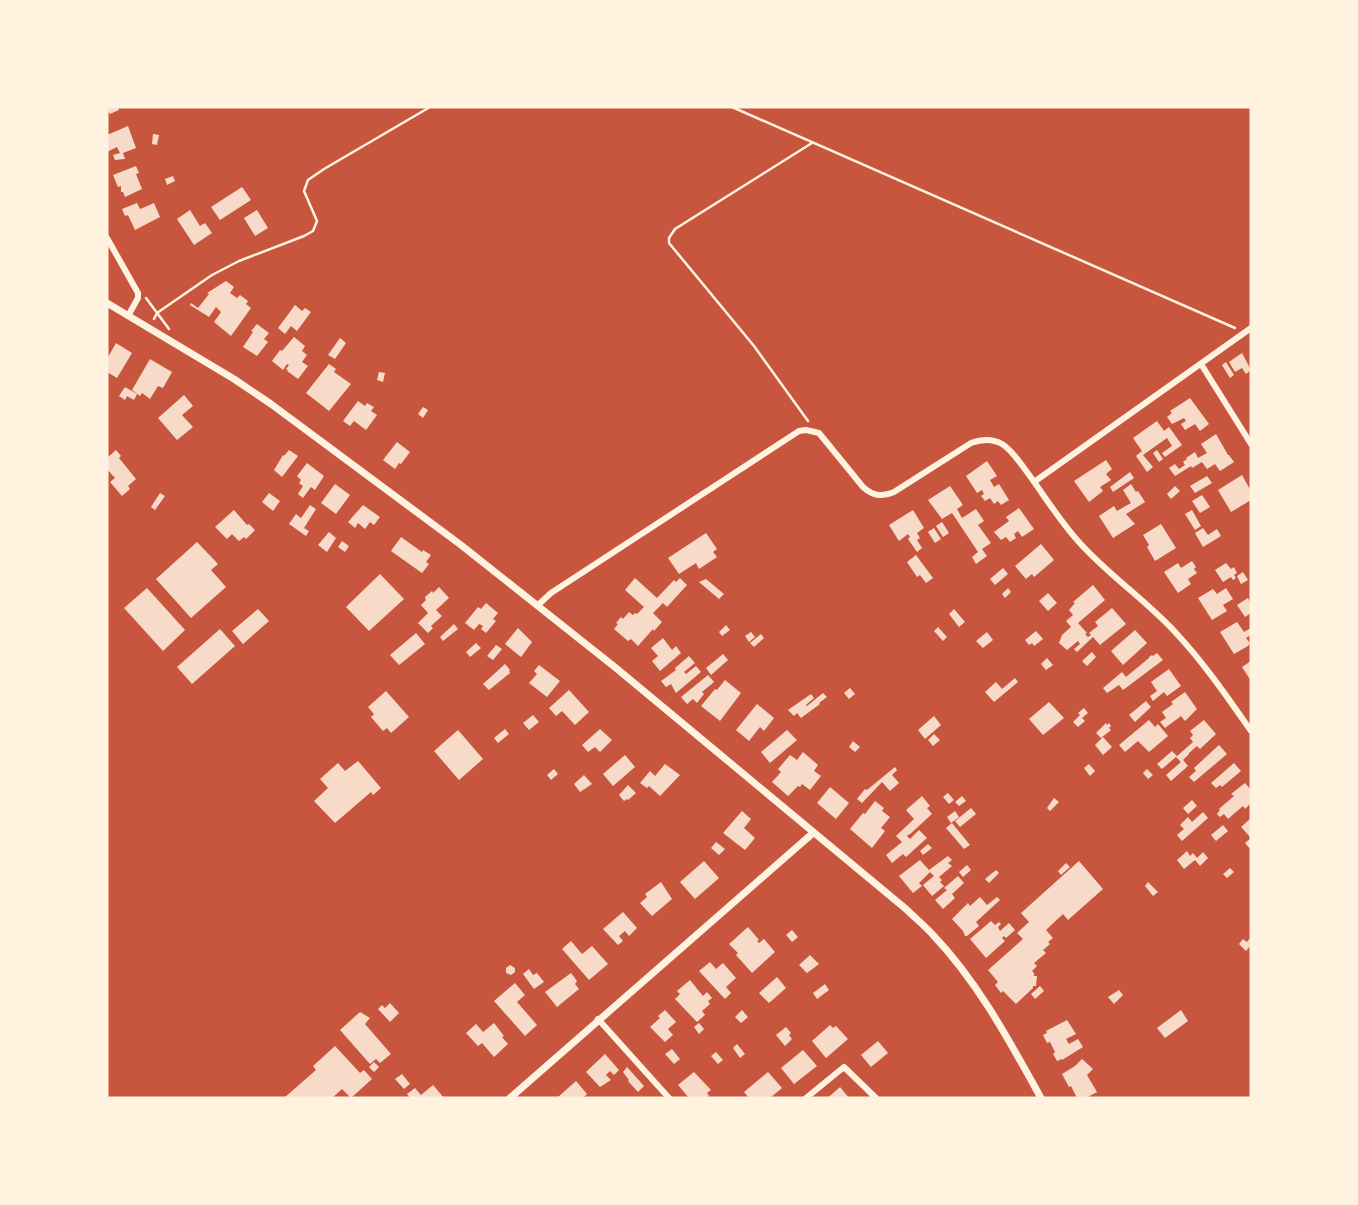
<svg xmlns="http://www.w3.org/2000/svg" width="1358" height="1205" viewBox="0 0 1358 1205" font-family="'Source Sans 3',sans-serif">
  <rect width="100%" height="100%" fill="#c8553d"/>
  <path fill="#f7dbc8" d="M 107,107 L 118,107 L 119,110 L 110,114 L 107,110 Z
    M 128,126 L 136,148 L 123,153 L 125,159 L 115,160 L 113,155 L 120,153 L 117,147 L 107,152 L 107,135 Z
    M 153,134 L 159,135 L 157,145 L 152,144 Z
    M 136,166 L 139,173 L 136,174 L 142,189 L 125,197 L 123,192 L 121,192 L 121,186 L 118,187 L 113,175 Z
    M 173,176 L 175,181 L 167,185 L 165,179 Z
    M 242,187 L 251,200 L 220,220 L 211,207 Z
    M 137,203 L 140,209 L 154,203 L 160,217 L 135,230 L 128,215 L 125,216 L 122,209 Z
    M 190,210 L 200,226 L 205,223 L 212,233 L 194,245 L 177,219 Z
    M 257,210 L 268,228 L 255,236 L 244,218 Z
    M 226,281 L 234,287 L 230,293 L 237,298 L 240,295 L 248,301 L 246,304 L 251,308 L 231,336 L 214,322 L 221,312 L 216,307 L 209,317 L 190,305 L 191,303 L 198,308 L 209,294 L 207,293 Z
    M 295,305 L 302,311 L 305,308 L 311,312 L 297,331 L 291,326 L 285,334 L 278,328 Z
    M 257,324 L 269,333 L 264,339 L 268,342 L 257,356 L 243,347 L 253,332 L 251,331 Z
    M 294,337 L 305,346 L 302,351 L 307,355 L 302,362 L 308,366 L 298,379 L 287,371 L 288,370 L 286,369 L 289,365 L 287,364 L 283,370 L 272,361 L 280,350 L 282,351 Z
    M 340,338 L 346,343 L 335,359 L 328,355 Z
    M 116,343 L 132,353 L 117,378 L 107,372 L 107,359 Z
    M 1242,353 L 1251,370 L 1246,374 L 1242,368 L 1235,372 L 1229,362 Z
    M 150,359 L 172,372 L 163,388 L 158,386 L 150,399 L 142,393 L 140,396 L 132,390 Z
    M 1226,362 L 1234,375 L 1230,378 L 1222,365 Z
    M 329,364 L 336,369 L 334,372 L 351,384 L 329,411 L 306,393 Z
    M 379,372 L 385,373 L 383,382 L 377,380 Z
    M 125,387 L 137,394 L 134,400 L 127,396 L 125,400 L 119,396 Z
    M 184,395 L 193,406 L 182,415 L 193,427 L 177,440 L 158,418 Z
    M 1190,398 L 1209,424 L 1200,431 L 1195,424 L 1185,430 L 1181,424 L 1186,421 L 1184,418 L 1172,424 L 1167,417 L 1172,413 L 1170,411 Z
    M 358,401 L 365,406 L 367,403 L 374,407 L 371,411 L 377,415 L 366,430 L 354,421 L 350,426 L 343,421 Z
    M 423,407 L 428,410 L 423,418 L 418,414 Z
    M 1157,421 L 1164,431 L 1169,427 L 1182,445 L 1165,457 L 1162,453 L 1172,446 L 1167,438 L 1143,455 L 1153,467 L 1147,472 L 1136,456 L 1142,451 L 1133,438 Z
    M 1216,434 L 1228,455 L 1229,455 L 1234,462 L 1220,471 L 1215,464 L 1207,469 L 1202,462 L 1192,468 L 1191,466 L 1175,476 L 1169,468 L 1175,464 L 1179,469 L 1185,465 L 1183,462 L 1187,459 L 1186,458 L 1195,452 L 1198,458 L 1207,453 L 1201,444 Z
    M 397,442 L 410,452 L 401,464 L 399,463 L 395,469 L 383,460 Z
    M 116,450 L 121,456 L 119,458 L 136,479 L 128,486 L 130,489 L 122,496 L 110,482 L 115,478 L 107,469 L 107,458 Z
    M 289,450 L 298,456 L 282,477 L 274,470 L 283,455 L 284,456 Z
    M 1157,450 L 1163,459 L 1159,462 L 1153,453 Z
    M 1106,460 L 1112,469 L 1106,474 L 1111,480 L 1100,487 L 1103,491 L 1089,502 L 1074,481 Z
    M 987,461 L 997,476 L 990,480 L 994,487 L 999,484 L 1009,500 L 1001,505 L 998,501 L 994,504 L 990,498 L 985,501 L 981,496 L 984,494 L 982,490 L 977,493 L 966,476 Z
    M 307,463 L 324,476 L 315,490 L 311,487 L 303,498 L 298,494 L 303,486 L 299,483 L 301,480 L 297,476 Z
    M 1130,472 L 1134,478 L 1113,492 L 1110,487 Z
    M 1242,475 L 1251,491 L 1251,500 L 1231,512 L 1218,490 Z
    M 1207,476 L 1212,483 L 1195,493 L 1190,486 Z
    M 335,484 L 350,495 L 336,514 L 321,503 Z
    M 1131,484 L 1136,492 L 1138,491 L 1145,502 L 1126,514 L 1135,524 L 1113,538 L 1099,516 L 1114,506 L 1117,511 L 1131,503 L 1123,490 Z
    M 950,486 L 963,505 L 957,509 L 962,518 L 976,509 L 984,521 L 978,525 L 991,543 L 982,549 L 987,556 L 976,564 L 972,557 L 978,552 L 952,513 L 942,519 L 928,500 Z
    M 1175,486 L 1180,491 L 1171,499 L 1167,494 Z
    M 160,493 L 165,496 L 155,510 L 151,507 Z
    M 269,493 L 280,501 L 273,511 L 262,502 Z
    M 1202,495 L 1210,507 L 1200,513 L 1192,501 Z
    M 310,505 L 316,509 L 304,528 L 309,531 L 306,536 L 289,524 L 296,514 L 301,518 Z
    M 363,505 L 380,517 L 374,525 L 370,522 L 365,529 L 358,523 L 355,528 L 348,522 Z
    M 1019,508 L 1034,529 L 1022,537 L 1018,531 L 1014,534 L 1016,538 L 1010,542 L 1006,537 L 1001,540 L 994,532 L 1009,521 L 1006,517 Z
    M 234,510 L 247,525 L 249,524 L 255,530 L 246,539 L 244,537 L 239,541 L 232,534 L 227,539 L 215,527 Z
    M 913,510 L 924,528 L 917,533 L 920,538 L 917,540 L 922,548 L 917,552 L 908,539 L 910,537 L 908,534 L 899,541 L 889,525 Z
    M 1192,510 L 1201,526 L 1195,530 L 1185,514 Z
    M 942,522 L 949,533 L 943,537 L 936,526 Z
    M 1161,524 L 1176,548 L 1155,561 L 1147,547 L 1149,545 L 1143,535 Z
    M 934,528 L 941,539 L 935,543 L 928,532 Z
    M 1203,528 L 1208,535 L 1217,529 L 1221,536 L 1203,547 L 1195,533 Z
    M 329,532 L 336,538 L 327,552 L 318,545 Z
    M 706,533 L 717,549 L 713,552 L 717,557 L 699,569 L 696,563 L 679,574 L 668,558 Z
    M 401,537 L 422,552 L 423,550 L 431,555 L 426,562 L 429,564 L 422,573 L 391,551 Z
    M 342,541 L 349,546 L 345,552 L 338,547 Z
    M 197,542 L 218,564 L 211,570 L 226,587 L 191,618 L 156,579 Z
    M 1041,544 L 1054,560 L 1034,577 L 1032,574 L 1026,579 L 1015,566 Z
    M 916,555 L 933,578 L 926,583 L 920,575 L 917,577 L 907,562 Z
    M 1192,561 L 1196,567 L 1194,569 L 1197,573 L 1188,579 L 1191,584 L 1178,593 L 1164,572 L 1178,563 L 1181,568 Z
    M 1226,563 L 1231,569 L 1234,567 L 1237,573 L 1234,575 L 1236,578 L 1233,580 L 1231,577 L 1223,582 L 1215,570 Z
    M 1003,568 L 1008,574 L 995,585 L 990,579 Z
    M 1243,572 L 1248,580 L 1241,584 L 1237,576 Z
    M 380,574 L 404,599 L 369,631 L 346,607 Z
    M 635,578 L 657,598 L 674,580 L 676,582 L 680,578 L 687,585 L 667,607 L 663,603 L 653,613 L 662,622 L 654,631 L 653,629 L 638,646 L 631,639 L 628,641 L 614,629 L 618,624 L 616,623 L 621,617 L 623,619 L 629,612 L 633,615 L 635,613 L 637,614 L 644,607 L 625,590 Z
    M 706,579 L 724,594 L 719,599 L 699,582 Z
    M 1093,585 L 1105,600 L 1078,623 L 1087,633 L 1085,634 L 1088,637 L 1091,635 L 1089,633 L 1098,626 L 1095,622 L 1112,608 L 1126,624 L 1100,645 L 1093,637 L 1077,652 L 1074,649 L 1080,644 L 1078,641 L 1067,650 L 1059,643 L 1062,635 L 1071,627 L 1066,621 L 1073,615 L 1069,610 L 1075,603 L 1073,602 Z
    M 439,587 L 449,598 L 436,610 L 442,616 L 431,626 L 433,628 L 428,633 L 418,623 L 428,613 L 421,605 L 426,600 L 425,597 L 432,591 L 433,593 Z
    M 147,588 L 185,630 L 163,651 L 124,608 Z
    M 1008,588 L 1011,592 L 1005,598 L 1002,594 Z
    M 1226,588 L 1233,599 L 1223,605 L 1227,611 L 1212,620 L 1198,598 L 1213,589 L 1217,594 Z
    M 1048,593 L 1057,603 L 1048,611 L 1039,601 Z
    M 1248,598 L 1251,604 L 1251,613 L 1245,617 L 1237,605 Z
    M 486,603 L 498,613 L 493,619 L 496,621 L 486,633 L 481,629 L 483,626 L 479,624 L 474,630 L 465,623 L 478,607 L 481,609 Z
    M 258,609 L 269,621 L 243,644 L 232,631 Z
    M 954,609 L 965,622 L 959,627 L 949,614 Z
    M 1237,622 L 1244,632 L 1251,628 L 1251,635 L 1246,638 L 1250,643 L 1248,646 L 1234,654 L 1220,632 Z
    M 454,624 L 458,629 L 443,641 L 440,637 Z
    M 726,625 L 730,630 L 722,636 L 719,632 Z
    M 938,627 L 947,637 L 943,641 L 934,631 Z
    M 518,628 L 532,642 L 521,657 L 505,644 Z
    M 220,629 L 235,646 L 192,684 L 177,667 Z
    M 1135,630 L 1147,643 L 1123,665 L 1111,651 Z
    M 1036,631 L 1043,639 L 1034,646 L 1032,643 L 1029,645 L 1025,640 Z
    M 751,632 L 755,637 L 749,642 L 745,636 Z
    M 987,632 L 993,640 L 983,648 L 976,641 Z
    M 416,633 L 425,644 L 399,665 L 390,655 Z
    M 761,634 L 764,638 L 754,647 L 750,643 Z
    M 663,638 L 672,650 L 676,646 L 681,653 L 660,671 L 652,661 L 658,656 L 651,648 Z
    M 476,643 L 481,648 L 470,657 L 466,652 Z
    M 496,645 L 502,649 L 493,660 L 487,656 Z
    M 1092,652 L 1096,657 L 1087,666 L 1082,661 Z
    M 1157,653 L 1163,660 L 1123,690 L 1119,685 L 1107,693 L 1103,688 L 1122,672 L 1126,677 L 1149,658 L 1149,657 L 1152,655 L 1153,656 Z
    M 723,654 L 728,660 L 711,675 L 706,668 Z
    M 689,656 L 695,663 L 684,672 L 686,674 L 696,666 L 701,672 L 676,693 L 671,684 L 666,687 L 661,681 L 676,670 L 675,668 Z
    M 1047,658 L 1053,665 L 1046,670 L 1041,664 Z
    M 1251,661 L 1251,681 L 1242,667 Z
    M 505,664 L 510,670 L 509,671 L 510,673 L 489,690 L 483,684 Z
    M 539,665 L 560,681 L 547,697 L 529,683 L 537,674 L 534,671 Z
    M 1169,669 L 1181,686 L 1167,696 L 1164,692 L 1153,701 L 1150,696 L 1157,691 L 1151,682 Z
    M 708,675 L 714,682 L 702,692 L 704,694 L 697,703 L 693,699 L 687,704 L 681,697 Z
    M 1015,678 L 1018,682 L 994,702 L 985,692 L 996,682 L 1002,689 Z
    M 725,680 L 741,693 L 720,721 L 701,706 L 715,689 L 717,690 Z
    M 850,688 L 855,694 L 849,699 L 844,693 Z
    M 569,690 L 589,712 L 575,725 L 562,711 L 556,716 L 549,708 Z
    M 386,691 L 409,717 L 391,733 L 387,728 L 383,731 L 371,717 L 374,714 L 368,707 Z
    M 1185,692 L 1197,709 L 1185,721 L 1181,716 L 1165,728 L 1160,722 L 1166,718 L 1162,712 L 1173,704 L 1171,702 Z
    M 823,693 L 827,697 L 819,703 L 820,704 L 801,718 L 797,713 L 794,716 L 788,710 L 811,694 L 814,698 L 806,705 L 807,706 Z
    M 1146,701 L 1151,707 L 1135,722 L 1129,715 Z
    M 1049,702 L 1064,718 L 1043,735 L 1029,719 Z
    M 757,704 L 774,718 L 764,731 L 760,727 L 749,741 L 736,730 Z
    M 1084,708 L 1088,713 L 1082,718 L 1085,721 L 1078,727 L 1073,722 L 1080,715 L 1078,713 Z
    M 533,715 L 539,722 L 529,730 L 523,723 Z
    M 934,716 L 941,725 L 925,739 L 918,730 Z
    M 1149,720 L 1155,727 L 1158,724 L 1168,736 L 1149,752 L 1138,741 L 1125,752 L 1119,745 Z
    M 1204,720 L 1216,734 L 1200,749 L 1197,746 L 1189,753 L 1189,754 L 1183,760 L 1188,766 L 1171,781 L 1166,775 L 1181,762 L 1176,757 L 1193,742 L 1190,738 L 1193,735 L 1190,731 Z
    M 1106,723 L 1107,725 L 1109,723 L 1111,726 L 1109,728 L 1111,730 L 1101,738 L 1096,733 Z
    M 505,729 L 509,734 L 498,743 L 494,738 Z
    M 600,729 L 612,740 L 600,752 L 595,747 L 588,752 L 582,745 Z
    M 458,730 L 483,759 L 459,780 L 434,751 Z
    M 787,730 L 797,740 L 770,763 L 761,752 Z
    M 934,734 L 940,740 L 933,746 L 928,740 Z
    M 1103,737 L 1112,747 L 1103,755 L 1095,745 Z
    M 853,741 L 860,747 L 855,752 L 849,747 Z
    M 1219,745 L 1227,754 L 1194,782 L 1189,777 L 1196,771 L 1194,768 Z
    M 1172,751 L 1177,756 L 1162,769 L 1157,764 Z
    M 803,752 L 818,765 L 814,771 L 821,776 L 810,790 L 802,784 L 800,787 L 798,786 L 788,796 L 772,782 L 781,772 L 778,769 L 790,755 L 797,760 Z
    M 625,755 L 635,767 L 613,786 L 603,774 Z
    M 358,761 L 381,788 L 373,795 L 371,792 L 335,823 L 314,801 L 328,788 L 320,779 L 338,763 L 345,771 Z
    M 1234,763 L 1241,771 L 1222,787 L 1220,785 L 1216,788 L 1211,783 Z
    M 665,764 L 680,775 L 660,796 L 649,786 L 647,788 L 640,783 L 650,771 L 655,776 Z
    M 1089,764 L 1095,771 L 1090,776 L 1084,768 Z
    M 895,767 L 897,770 L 892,775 L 899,783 L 890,791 L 882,782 L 862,803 L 857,799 L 865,789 L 867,790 Z
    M 554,769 L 558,774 L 551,780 L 547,775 Z
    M 1147,769 L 1153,775 L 1148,779 L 1143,773 Z
    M 584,775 L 592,784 L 580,792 L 574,784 Z
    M 1245,783 L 1251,790 L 1251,803 L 1245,809 L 1243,806 L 1228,819 L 1224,814 L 1220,817 L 1217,814 L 1220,810 L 1219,809 L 1234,796 L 1231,794 Z
    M 628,785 L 636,793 L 628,800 L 627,799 L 624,801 L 619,795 Z
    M 830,787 L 849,803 L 836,819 L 817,803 Z
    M 948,793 L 954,800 L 949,804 L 943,797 Z
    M 922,796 L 930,806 L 927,808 L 932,814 L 909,835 L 909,834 L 907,836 L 910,839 L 919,830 L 927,838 L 906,857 L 903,854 L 892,863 L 886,855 L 902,842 L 896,836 L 914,819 L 906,810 Z
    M 962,796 L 966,801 L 959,806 L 955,802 Z
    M 1054,798 L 1059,802 L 1050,811 L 1047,808 Z
    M 1192,800 L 1197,806 L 1188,814 L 1183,808 Z
    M 875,801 L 884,808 L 882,811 L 890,817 L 881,828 L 885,831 L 872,848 L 850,829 L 863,813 L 865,814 Z
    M 971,808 L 976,814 L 960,827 L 955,821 Z
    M 742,811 L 751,819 L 744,828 L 755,838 L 745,850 L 723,833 Z
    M 955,811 L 959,817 L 951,823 L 947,817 Z
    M 1203,812 L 1208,818 L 1182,841 L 1177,835 L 1184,829 L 1180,825 L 1188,817 L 1192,822 Z
    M 1251,818 L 1251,850 L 1245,843 L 1251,838 L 1241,827 Z
    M 952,823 L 970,845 L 964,849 L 946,828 Z
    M 1223,825 L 1228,831 L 1216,841 L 1211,835 Z
    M 716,842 L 725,849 L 719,855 L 711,848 Z
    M 928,844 L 932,848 L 923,855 L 920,851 Z
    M 1187,851 L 1190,856 L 1193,853 L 1197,858 L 1203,852 L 1208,858 L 1200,866 L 1195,860 L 1184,869 L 1177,860 Z
    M 948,856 L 952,860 L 948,863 L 952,866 L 939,877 L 942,880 L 940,882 L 944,886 L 932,896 L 923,885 L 934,876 L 930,872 L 919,883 L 922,886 L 913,893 L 899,876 L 920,860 L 929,870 Z
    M 704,861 L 719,878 L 695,899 L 680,882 Z
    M 1079,861 L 1103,889 L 1068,920 L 1063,914 L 1046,930 L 1053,938 L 1048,942 L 1050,944 L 1043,950 L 1046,953 L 1034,963 L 1037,966 L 1032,971 L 1034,973 L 1034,976 L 1037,976 L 1036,986 L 1033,986 L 1033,988 L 1016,1004 L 1003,991 L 1001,993 L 995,985 L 998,982 L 988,970 L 1023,939 L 1017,933 L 1029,922 L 1021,913 Z
    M 1066,863 L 1070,867 L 1061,875 L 1058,871 Z
    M 967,865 L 971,870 L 963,877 L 959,872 Z
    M 1230,868 L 1234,872 L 1227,878 L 1223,874 Z
    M 996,870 L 999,873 L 989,883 L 985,879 Z
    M 958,876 L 964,883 L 952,894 L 955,898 L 943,909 L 935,900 L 947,890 L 944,888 Z
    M 661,882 L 672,899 L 652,916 L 640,903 L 647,897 L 645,894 Z
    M 1148,882 L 1158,892 L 1153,896 L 1145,886 Z
    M 980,897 L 987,905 L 997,897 L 1000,900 L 976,922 L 979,926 L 967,936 L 965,936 L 963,931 L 952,919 L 968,903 L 970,906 Z
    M 623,912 L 637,928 L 629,936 L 625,931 L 619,936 L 623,941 L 618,945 L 603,929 Z
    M 991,921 L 995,925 L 999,922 L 1001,924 L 998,927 L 1000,931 L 1009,923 L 1015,930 L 1006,938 L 1004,936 L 1002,938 L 1005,941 L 986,958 L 970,939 Z
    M 748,927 L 759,940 L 757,941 L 759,943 L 764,939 L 775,952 L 752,973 L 736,955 L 738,953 L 729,944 Z
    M 792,930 L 798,937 L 792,942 L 786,935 Z
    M 1251,937 L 1251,942 L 1249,944 L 1251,945 L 1246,951 L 1239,944 L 1243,939 L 1247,942 Z
    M 571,941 L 582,954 L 592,946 L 608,964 L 589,980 L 562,949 Z
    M 810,955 L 819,964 L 807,973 L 799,965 Z
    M 710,962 L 716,969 L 723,963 L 736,978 L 726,987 L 731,993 L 725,999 L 699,971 Z
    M 510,965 L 515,968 L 515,972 L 511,975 L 506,973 L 506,968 Z
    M 529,969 L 533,975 L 537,973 L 544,982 L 534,989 L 523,974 Z
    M 571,973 L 577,981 L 575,984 L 579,989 L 557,1007 L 545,992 Z
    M 777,977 L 786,988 L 769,1003 L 759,993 Z
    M 690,980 L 703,996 L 707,992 L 712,998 L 708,1001 L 710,1004 L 702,1011 L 705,1015 L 697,1022 L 675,999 L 680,994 L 677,991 Z
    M 515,983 L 525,995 L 517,1002 L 537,1025 L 525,1036 L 494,1001 Z
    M 825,984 L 829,990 L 817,999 L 813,993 Z
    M 1040,986 L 1044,991 L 1035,999 L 1031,994 Z
    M 1119,990 L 1123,995 L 1114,1004 L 1108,997 Z
    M 390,1003 L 399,1013 L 390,1022 L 378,1009 L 382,1005 L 385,1008 Z
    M 665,1010 L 676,1022 L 668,1029 L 673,1035 L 665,1042 L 650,1027 L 660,1018 L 658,1016 Z
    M 742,1010 L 748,1017 L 741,1023 L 735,1017 Z
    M 1181,1010 L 1188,1021 L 1165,1038 L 1157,1028 Z
    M 360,1012 L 370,1018 L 365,1024 L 391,1054 L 380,1063 L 376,1059 L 370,1064 L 340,1030 Z
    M 1067,1020 L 1076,1034 L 1066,1039 L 1069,1044 L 1078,1039 L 1083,1047 L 1062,1060 L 1062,1059 L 1057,1061 L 1053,1054 L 1055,1052 L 1050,1042 L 1047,1043 L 1043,1035 L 1047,1033 L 1046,1031 Z
    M 494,1023 L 504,1036 L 502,1037 L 508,1044 L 494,1057 L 482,1043 L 478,1046 L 466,1033 L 476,1024 L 483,1032 Z
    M 699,1023 L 704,1029 L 699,1034 L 694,1027 Z
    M 830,1025 L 833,1028 L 836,1026 L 848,1039 L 826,1058 L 812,1041 Z
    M 786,1027 L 791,1033 L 789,1035 L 792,1039 L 785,1046 L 776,1035 Z
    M 878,1041 L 888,1053 L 871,1067 L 861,1055 Z
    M 737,1044 L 745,1054 L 740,1058 L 733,1048 Z
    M 335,1046 L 360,1073 L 364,1070 L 372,1079 L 351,1098 L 342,1089 L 332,1098 L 284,1098 L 316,1070 L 313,1066 Z
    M 672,1049 L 680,1059 L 674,1064 L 665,1054 Z
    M 803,1050 L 817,1066 L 794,1084 L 781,1068 Z
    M 716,1052 L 723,1060 L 718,1064 L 711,1056 Z
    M 605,1054 L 619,1070 L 614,1075 L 610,1071 L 606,1075 L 611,1080 L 600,1087 L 586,1072 Z
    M 1082,1059 L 1093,1069 L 1087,1075 L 1097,1092 L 1086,1098 L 1077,1098 L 1071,1086 L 1069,1087 L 1062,1074 L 1075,1066 Z
    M 374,1062 L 379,1067 L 374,1072 L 369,1067 Z
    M 627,1067 L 644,1086 L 638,1092 L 628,1081 L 629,1080 L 623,1072 Z
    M 694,1072 L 711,1090 L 707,1093 L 709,1096 L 706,1098 L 689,1098 L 678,1085 Z
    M 768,1072 L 782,1088 L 770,1098 L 749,1098 L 744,1092 Z
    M 402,1074 L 410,1084 L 404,1089 L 395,1079 Z
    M 576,1081 L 587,1094 L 583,1098 L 560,1098 L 558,1097 Z
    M 433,1085 L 444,1098 L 410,1098 L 407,1094 L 415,1088 L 421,1095 Z
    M 840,1087 L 849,1098 L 827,1098 L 831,1095 Z"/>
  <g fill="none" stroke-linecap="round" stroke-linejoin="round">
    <path stroke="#fff3e0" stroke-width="2.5" d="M 732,107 L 1235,328
      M 146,298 L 169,329
      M 154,319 L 157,313 L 212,275 L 239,261 L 304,236 L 313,231 L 317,221 L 304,191 L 308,180 L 324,169 L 430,107
      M 808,421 L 754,346 L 669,243 L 669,238 L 675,229 L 812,143"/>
    <path stroke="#fff3e0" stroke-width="6" d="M 107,238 L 138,293 L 138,298 L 128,316
      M 1201,364 L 1251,444
      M 1034,482 L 1251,328
      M 538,605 L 551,593 L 799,431 L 806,430 L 819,433 L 863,487 C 873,496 881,497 894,492 L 971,443 C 982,439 992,438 1002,444 C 1012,450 1020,463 1027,472 C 1044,495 1059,520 1078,541 C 1108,575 1146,600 1176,633 C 1204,663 1228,698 1251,731
      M 598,1019 L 669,1098
      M 806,1098 L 844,1067 L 876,1098"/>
    <path stroke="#fff3e0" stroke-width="7" d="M 107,303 L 234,379 L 271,404 L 461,545 L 616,668 L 906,909 C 915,918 925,926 933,935 C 978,982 1010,1042 1041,1098
      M 510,1098 L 813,833"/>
  </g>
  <rect width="1358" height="1205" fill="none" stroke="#fff3e0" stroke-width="217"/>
</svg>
